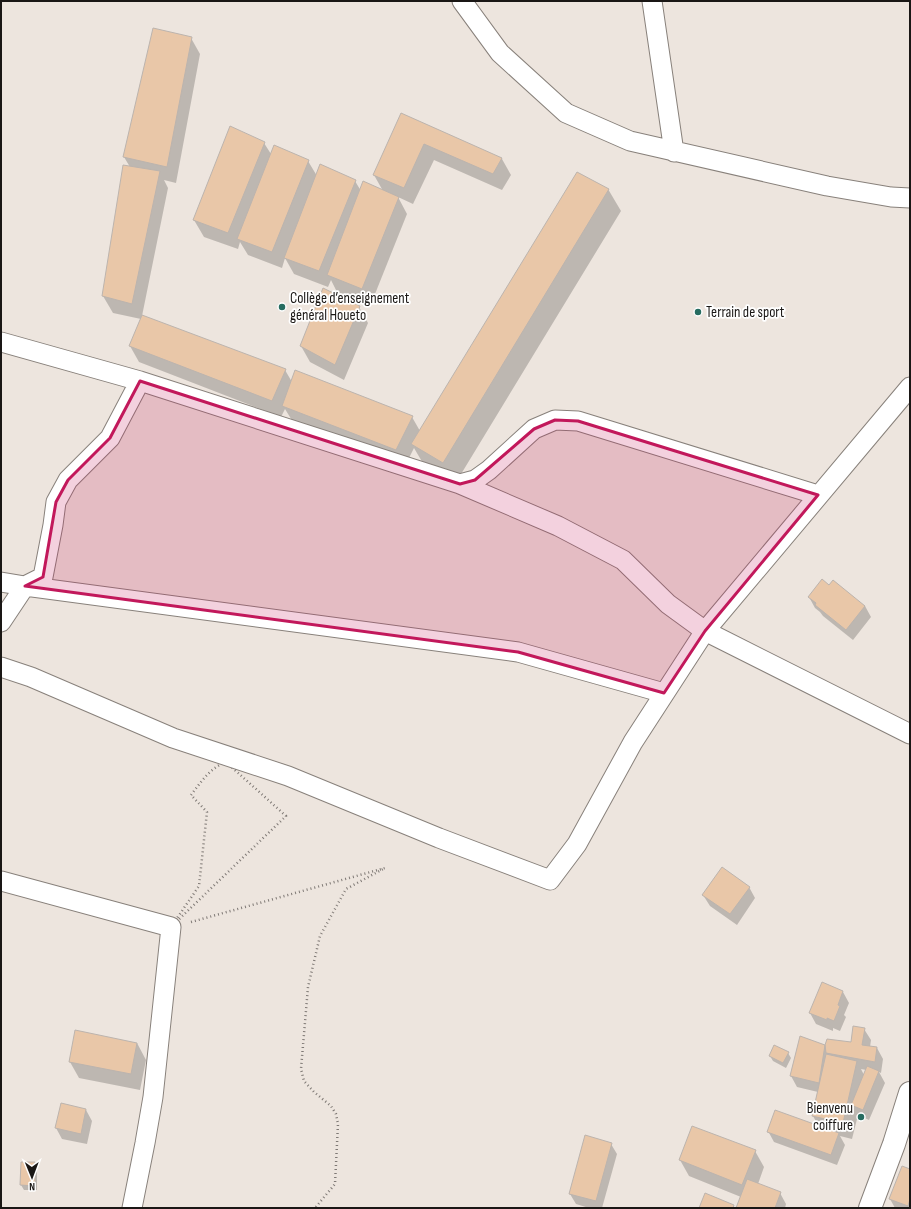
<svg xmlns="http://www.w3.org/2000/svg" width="911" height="1209" viewBox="0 0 911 1209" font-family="'Sofia Sans Condensed',sans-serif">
  <rect width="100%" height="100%" fill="#ede5de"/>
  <path fill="#0003" fill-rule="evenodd" d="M 191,38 L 200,54 L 176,183 L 164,180 L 168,188 L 142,316 L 285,370 L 292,382 L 412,417 L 420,431 L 608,189 L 621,211 L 455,484 L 424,465 L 414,448 L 405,466 L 293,422 L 285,409 L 281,417 L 139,362 L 130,346 L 141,319 L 113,313 L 103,296 L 130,167 L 124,157 Z
    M 402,114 L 502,159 L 511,175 L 502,190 L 434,160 L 413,204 L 398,197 L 407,214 L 371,304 L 337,292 L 331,280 L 328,287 L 294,274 L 285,258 L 282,268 L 248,255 L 240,242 L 238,249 L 204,237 L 194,220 L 264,143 L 271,154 L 308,161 L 317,176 L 355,181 L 361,191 L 383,191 L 374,175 Z
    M 359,307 L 368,323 L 344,380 L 310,362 L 301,346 Z
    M 809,597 L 865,606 L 871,617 L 853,640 L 823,616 L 820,612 L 815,608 Z
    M 749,887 L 755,898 L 737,925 L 710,906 L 703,895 Z
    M 843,992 L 849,1003 L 844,1015 L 846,1017 L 840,1031 L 833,1028 L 833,1031 L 816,1024 L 810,1013 Z
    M 864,1029 L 871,1040 L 870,1047 L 877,1048 L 883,1059 L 881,1073 L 879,1072 L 885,1083 L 869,1120 L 858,1115 L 852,1139 L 840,1136 L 845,1145 L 837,1165 L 774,1142 L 768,1131 L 819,1127 L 813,1116 L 818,1092 L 797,1087 L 791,1076 L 801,1037 L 826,1046 L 851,1043 ZM 861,1069 L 866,1070 L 864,1075 Z
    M 137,1043 L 146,1060 L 140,1090 L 79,1078 L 70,1062 Z
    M 788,1053 L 791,1058 L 786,1068 L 773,1061 L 770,1056 Z
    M 86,1110 L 92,1121 L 87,1144 L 62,1139 L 56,1128 Z
    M 611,1144 L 617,1154 L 602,1208 L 589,1208 L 576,1204 L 570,1194 Z
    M 755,1151 L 764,1167 L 758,1184 L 780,1193 L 786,1204 L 785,1208 L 737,1208 L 741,1197 L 689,1176 L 680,1160 Z
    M 22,1163 L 34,1163 L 37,1168 L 37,1190 L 24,1190 L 21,1185 Z
    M 910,1170 L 910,1208 L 895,1208 L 890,1199 Z"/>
  <path fill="#e9c7a8" stroke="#bcb4ae" d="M 153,28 L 192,37 L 167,167 L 123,157 Z
    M 401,113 L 502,158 L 493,174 L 424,144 L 404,188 L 373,175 Z
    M 230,126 L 265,142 L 228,233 L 193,220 Z
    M 274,145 L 309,160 L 272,252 L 237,239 Z
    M 320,164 L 356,180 L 319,271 L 284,258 Z
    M 123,165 L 160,171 L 132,304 L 102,296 Z
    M 577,172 L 609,189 L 443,463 L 411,444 Z
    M 363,181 L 399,197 L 362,289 L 327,275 Z
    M 323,288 L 360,306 L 335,365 L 300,346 Z
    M 142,315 L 286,369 L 272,401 L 129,346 Z
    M 295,370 L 413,416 L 396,450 L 282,406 Z
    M 822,579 L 829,585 L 833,580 L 865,606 L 846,630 L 815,605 L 816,603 L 808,597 Z
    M 722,867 L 750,887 L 730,914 L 702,895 Z
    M 822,982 L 843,991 L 838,1005 L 840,1006 L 834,1021 L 827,1018 L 827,1020 L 809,1013 Z
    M 853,1026 L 865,1028 L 862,1045 L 877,1047 L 875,1062 L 826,1053 L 825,1045 L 827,1039 L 851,1042 Z
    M 75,1030 L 137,1043 L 131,1074 L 69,1062 Z
    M 800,1036 L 825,1045 L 819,1083 L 790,1076 Z
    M 774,1045 L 789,1052 L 783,1063 L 769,1056 Z
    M 826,1054 L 857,1061 L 843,1123 L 812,1116 Z
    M 867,1066 L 879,1071 L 863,1110 L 851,1105 Z
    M 61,1103 L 86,1109 L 81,1134 L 55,1128 Z
    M 775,1110 L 839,1133 L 831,1155 L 767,1132 Z
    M 692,1126 L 756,1150 L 742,1185 L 679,1160 Z
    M 585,1135 L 612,1143 L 596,1201 L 569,1194 Z
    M 21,1162 L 35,1162 L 35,1186 L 20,1185 Z
    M 902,1166 L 910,1169 L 910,1199 L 908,1206 L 889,1199 Z
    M 747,1179 L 781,1192 L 775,1208 L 736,1208 Z
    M 705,1193 L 734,1205 L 733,1208 L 699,1208 Z"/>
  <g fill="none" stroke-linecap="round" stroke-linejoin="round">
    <g stroke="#88817b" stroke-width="21">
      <path id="minor" d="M 462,1 L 500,53 L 566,113 L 630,141 L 827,186 L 891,197 L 910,198
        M 652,1 L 674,152
        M 1,342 L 140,381 L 460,484 L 475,480 L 489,470 L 534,429 L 555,420 L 578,421 L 818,495
        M 460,484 L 558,526 L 623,560 L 668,604 L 705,631 L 910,734
        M 1,582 L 25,586 L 43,577 L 53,525 L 56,502 L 68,480 L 110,438 L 140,381
        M 1,622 L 25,586 L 518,652 L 664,693
        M 1,667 L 31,677 L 173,738 L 288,776 L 439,838 L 550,880 L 577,844 L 633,742 L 705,631 L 910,387
        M 1,881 L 171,927 L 153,1097 L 145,1143 L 132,1208"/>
    </g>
    <g stroke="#88817b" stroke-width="24">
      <path id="tertiary" d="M 870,1208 L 894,1144 L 910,1093"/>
    </g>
    <path stroke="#7f7975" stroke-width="2.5" stroke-dasharray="1 3" stroke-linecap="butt" d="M 226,762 L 286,816 L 171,927 L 199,886 L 207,812 L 191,795 C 201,782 210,768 226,762 Z
      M 191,922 L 385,868 L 346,889 L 320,936 L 308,987 L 301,1069 L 304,1081 L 314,1092 L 331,1106 L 336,1114 L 338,1124 L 335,1184 L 315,1208"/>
    <use href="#minor" stroke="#fff" stroke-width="19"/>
    <use href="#tertiary" stroke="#fff" stroke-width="22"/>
  </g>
  <path fill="#c2185b" fill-opacity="0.2" stroke="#c2185b" stroke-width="3" stroke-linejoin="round" d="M 140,381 L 460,484 L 475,480 L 534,429 L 555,420 L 578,421 L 818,495 L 705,631 L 664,693 L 518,652 L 25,586 L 43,577 L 56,502 L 68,480 L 110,438 Z"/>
  <g fill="#266c60" stroke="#fff" stroke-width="1.5">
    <circle cx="282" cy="307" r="4"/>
    <circle cx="698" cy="312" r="4"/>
    <circle cx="861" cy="1117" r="4"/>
  </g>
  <g text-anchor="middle" stroke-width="3.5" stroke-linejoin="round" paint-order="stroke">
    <g font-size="15" fill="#1a1715" stroke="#fff" text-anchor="start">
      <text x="290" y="303">Collège d’enseignement<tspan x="290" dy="17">général Houeto</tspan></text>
      <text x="706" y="317">Terrain de sport</text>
      <text x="853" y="1113" text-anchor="end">Bienvenu<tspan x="853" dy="17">coiffure</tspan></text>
    </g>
  </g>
  <rect width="911" height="1209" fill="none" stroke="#1a1715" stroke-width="4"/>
  <g transform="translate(32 1177) rotate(179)" stroke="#ffffff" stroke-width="3" paint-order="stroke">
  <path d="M0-3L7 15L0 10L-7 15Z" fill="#1a1715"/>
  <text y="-6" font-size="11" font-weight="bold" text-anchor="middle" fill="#1a1715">N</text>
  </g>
</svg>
